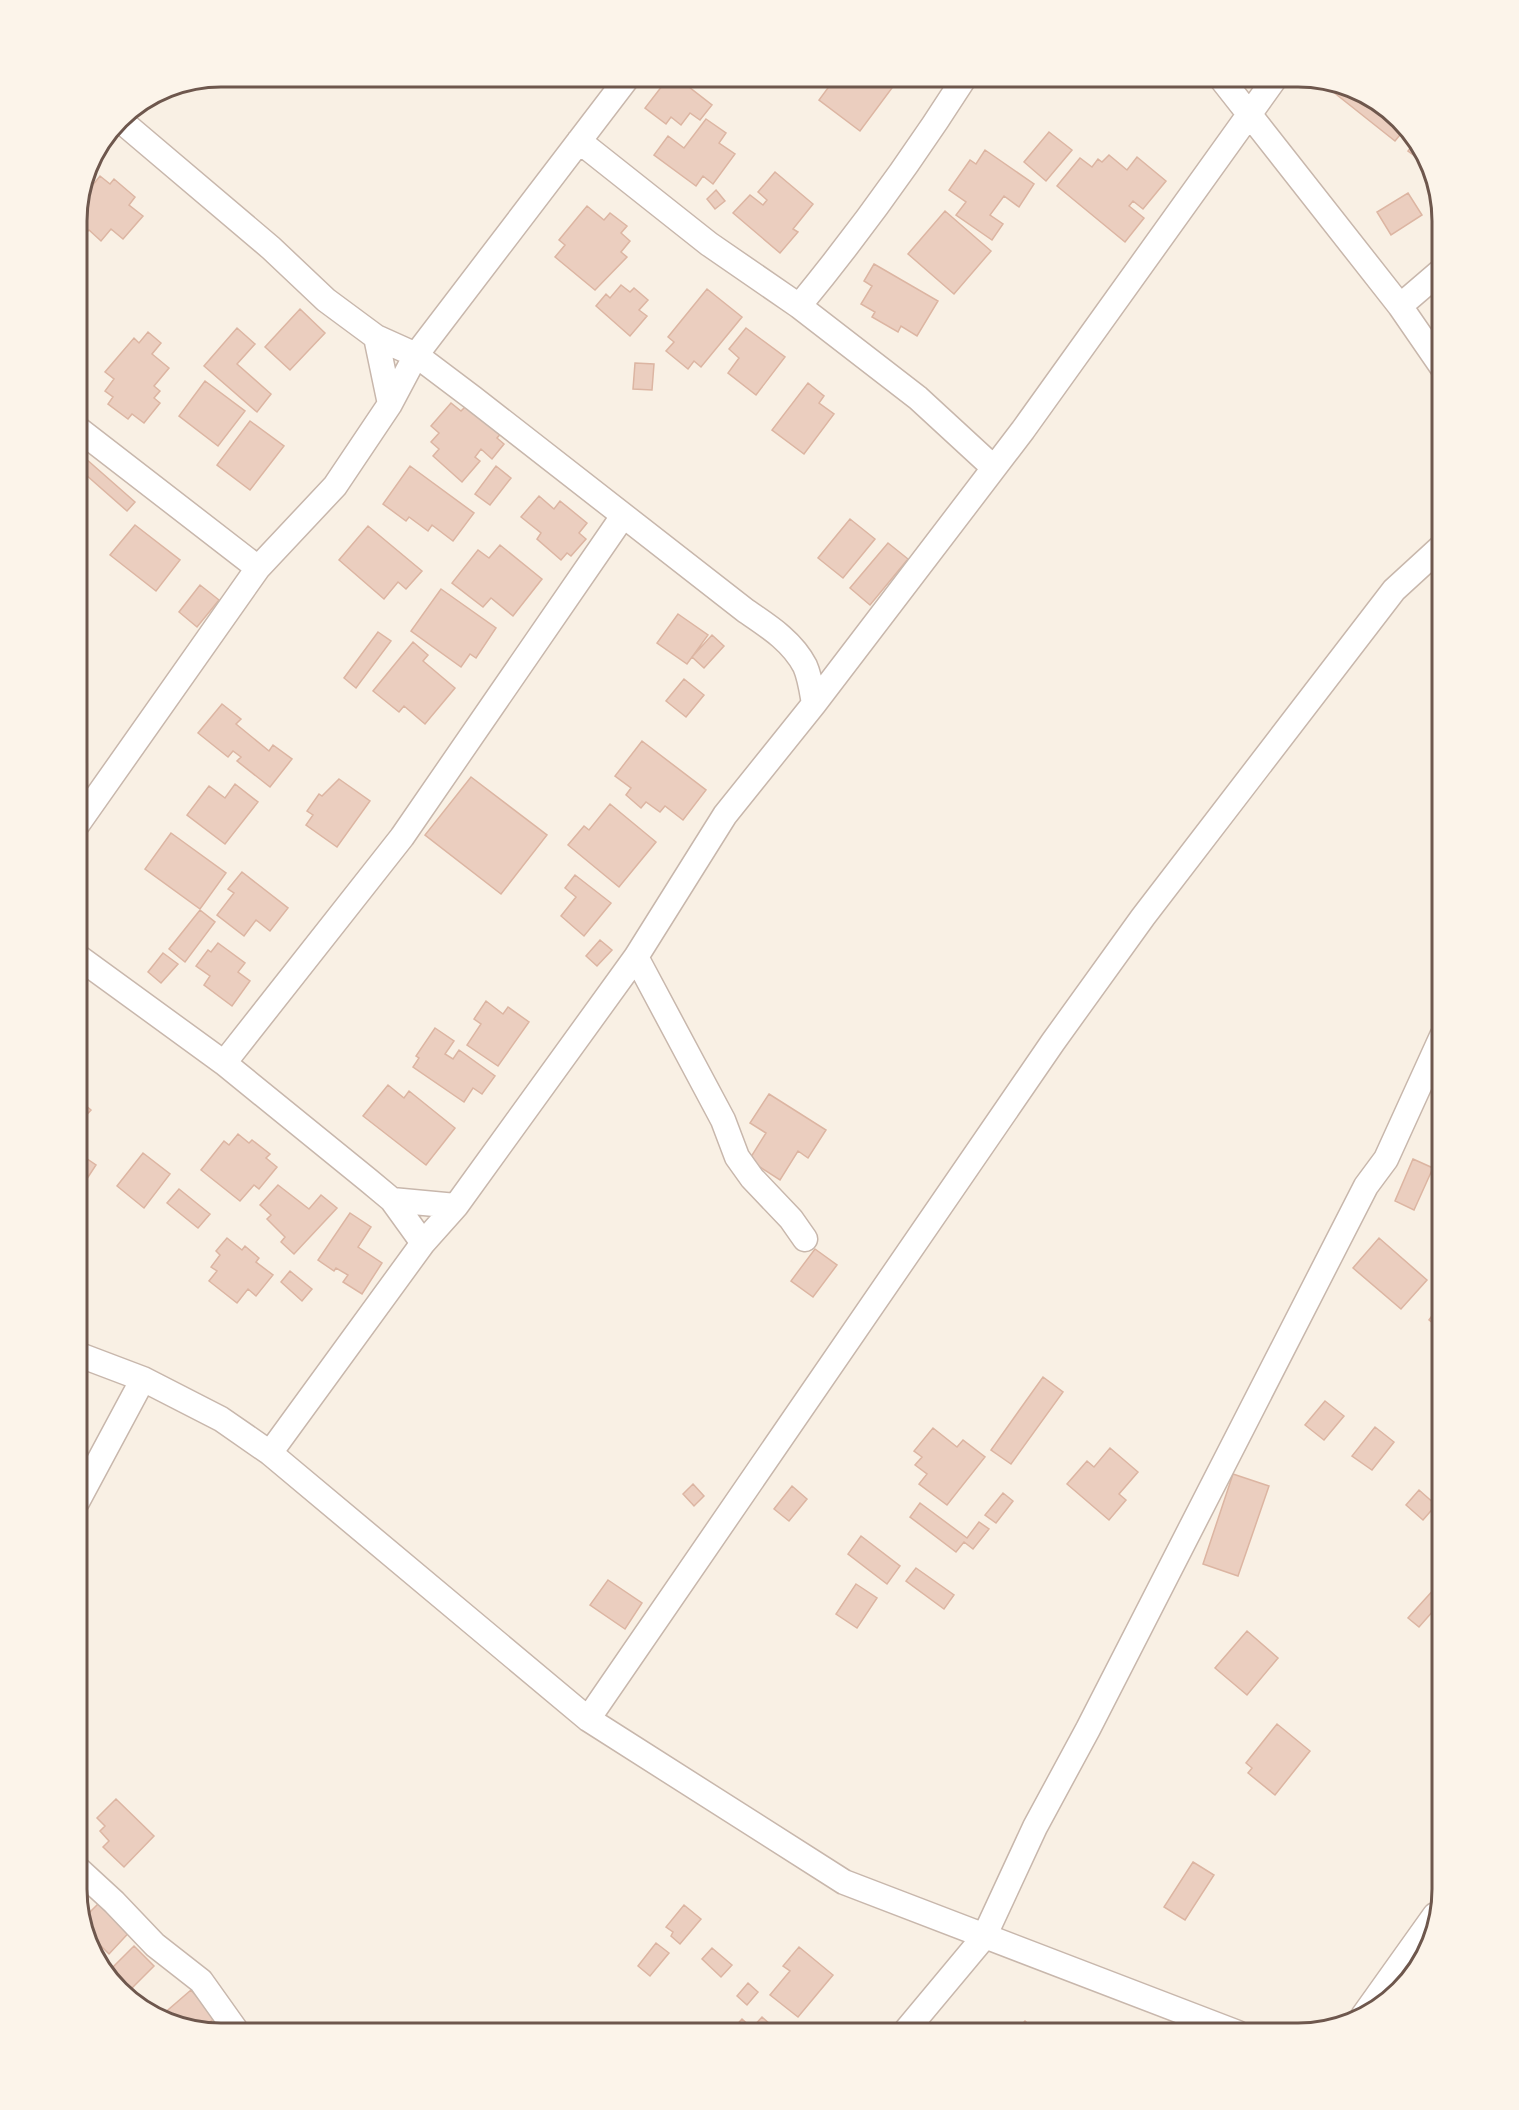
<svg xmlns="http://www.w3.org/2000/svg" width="1519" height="2110" viewBox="0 0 1519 2110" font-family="Commissioner,sans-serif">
  <rect width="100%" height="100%" fill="#f9f0e4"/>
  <path fill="#ebcebf" stroke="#dcb5a2" stroke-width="1.5" d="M 669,77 L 676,77 L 712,105 L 700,120 L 690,113 L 681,125 L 671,117 L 666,124 L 645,108 Z
    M 836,77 L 876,77 L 892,88 L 860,131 L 819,100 Z
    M 1337,86 L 1370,96 L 1404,130 L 1395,141 L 1332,91 Z
    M 706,119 L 726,133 L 719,143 L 735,154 L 713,184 L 703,176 L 696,186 L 654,155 L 668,136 L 684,148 Z
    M 1049,132 L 1072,150 L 1046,181 L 1024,162 Z
    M 1415,141 L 1423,149 L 1426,159 L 1423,162 L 1408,151 Z
    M 985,150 L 1034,184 L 1019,207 L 1004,196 L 990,215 L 1003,224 L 992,240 L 956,215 L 966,202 L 949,190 L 970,160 L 976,164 Z
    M 1109,155 L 1127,170 L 1137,157 L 1166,181 L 1143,209 L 1133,201 L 1129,206 L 1144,218 L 1125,242 L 1057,186 L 1080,158 L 1092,167 L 1098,159 L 1102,162 Z
    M 775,172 L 813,204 L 793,229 L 798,232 L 780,253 L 733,213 L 750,195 L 763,205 L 767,200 L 758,192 Z
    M 100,176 L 110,184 L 114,179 L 135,197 L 129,205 L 143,216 L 123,239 L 111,229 L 101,241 L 89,230 L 79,240 L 77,238 L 77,212 L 80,201 Z
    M 716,190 L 725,201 L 715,209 L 707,199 Z
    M 1408,193 L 1422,215 L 1391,235 L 1377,212 Z
    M 587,206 L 604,220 L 610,213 L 627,226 L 621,233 L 630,241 L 621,252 L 627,257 L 595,290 L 555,257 L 565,245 L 559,240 Z
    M 945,211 L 991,251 L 954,294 L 908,254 Z
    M 874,264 L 938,301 L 917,336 L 901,326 L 898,332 L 872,317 L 875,312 L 861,304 L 872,286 L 864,281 Z
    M 77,270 L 87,280 L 77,290 Z
    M 621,285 L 630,292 L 634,288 L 648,300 L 639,310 L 647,316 L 630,336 L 596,306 L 606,294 L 610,298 Z
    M 707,289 L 742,317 L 701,367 L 694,361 L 688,369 L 666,351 L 674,342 L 668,337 Z
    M 300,309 L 325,333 L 290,370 L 265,347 Z
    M 237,328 L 255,344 L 237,364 L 271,394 L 257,412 L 204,366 Z
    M 746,328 L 785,357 L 756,395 L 728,373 L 739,358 L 729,349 Z
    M 148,332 L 161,343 L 152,354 L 169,368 L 154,386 L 160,391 L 154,398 L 160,403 L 144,423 L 132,414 L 128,419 L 108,404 L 113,397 L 105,391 L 114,379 L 105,372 L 134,338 L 139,343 Z
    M 635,363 L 654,364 L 652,390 L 633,389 Z
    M 205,381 L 245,411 L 218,446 L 179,416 Z
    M 808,383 L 824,396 L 819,403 L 834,414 L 804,454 L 772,430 Z
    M 472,400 L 505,429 L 497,438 L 504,444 L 492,459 L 481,449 L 475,457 L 480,461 L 462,482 L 433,456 L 439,449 L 431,442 L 439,433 L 431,426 L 451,403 L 461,411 Z
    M 250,421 L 284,446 L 250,490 L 217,465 Z
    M 77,451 L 135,502 L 127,511 L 77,467 Z
    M 410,466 L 474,513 L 453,541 L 432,525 L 428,531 L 409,517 L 406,521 L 383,504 Z
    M 496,466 L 511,478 L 490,505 L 475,494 Z
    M 539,496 L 554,509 L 560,501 L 587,523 L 579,533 L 586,539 L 571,556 L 567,553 L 561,560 L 537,539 L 541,533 L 521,517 Z
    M 850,519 L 875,539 L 843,578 L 818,558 Z
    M 135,525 L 180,560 L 156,591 L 110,555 Z
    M 368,526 L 422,571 L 406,589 L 398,582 L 384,599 L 339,560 Z
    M 888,543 L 908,559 L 870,605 L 850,588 Z
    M 500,545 L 542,579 L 513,616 L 491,598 L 483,607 L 452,583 L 478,550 L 489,558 Z
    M 200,585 L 219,600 L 197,627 L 179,612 Z
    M 441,589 L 496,628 L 476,658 L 470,654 L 461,667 L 411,631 Z
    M 678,614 L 708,635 L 687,664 L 657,643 Z
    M 378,632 L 391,641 L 356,688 L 344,678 Z
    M 712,635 L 724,646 L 704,668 L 692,657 Z
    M 413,642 L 428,655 L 423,661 L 455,688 L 425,724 L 404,706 L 399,712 L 373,691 Z
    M 684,679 L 704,695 L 686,717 L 666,701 Z
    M 222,704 L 241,719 L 236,724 L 269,751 L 273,745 L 292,759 L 270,787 L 237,761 L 241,757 L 233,751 L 228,757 L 198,733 Z
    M 642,741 L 706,790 L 683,820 L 665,806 L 660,812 L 646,802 L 641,808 L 626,795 L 631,788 L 615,776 Z
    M 471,777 L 547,835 L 501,894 L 425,835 Z
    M 339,779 L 370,801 L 337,847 L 306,825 L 313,815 L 307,811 L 319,794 L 322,796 Z
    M 235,784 L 258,802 L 225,844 L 187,815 L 209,786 L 225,798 Z
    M 610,804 L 656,842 L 619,887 L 568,845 L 584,826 L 589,830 Z
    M 171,833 L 226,873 L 200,909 L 145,869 Z
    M 242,872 L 288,908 L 270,931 L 256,920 L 244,936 L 217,915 L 234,893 L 228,889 Z
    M 575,875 L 611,903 L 584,936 L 561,916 L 576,897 L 565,888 Z
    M 200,910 L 215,922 L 185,962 L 169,949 Z
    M 600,940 L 612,950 L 597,966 L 586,956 Z
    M 218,943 L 245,963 L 238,972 L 250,981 L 232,1006 L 204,985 L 210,976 L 196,966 L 208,950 L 211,952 Z
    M 163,953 L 178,964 L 161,983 L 148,972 Z
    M 486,1001 L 503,1014 L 508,1007 L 529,1022 L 498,1066 L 467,1045 L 481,1024 L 474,1019 Z
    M 435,1028 L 454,1041 L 445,1054 L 453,1059 L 459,1050 L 495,1076 L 482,1094 L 473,1088 L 464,1102 L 413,1067 L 419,1058 L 416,1056 Z
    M 79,1063 L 87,1069 L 77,1084 L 77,1066 Z
    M 388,1085 L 404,1098 L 409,1091 L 455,1128 L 426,1165 L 363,1116 Z
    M 769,1094 L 826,1130 L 808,1158 L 798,1151 L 780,1180 L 749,1160 L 766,1133 L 750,1123 Z
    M 77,1098 L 91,1110 L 77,1125 Z
    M 238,1134 L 249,1143 L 252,1140 L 270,1154 L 266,1158 L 277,1167 L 259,1189 L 254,1185 L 240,1201 L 201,1170 L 224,1141 L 229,1145 Z
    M 77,1152 L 96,1165 L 77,1194 Z
    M 143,1153 L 170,1174 L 144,1208 L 117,1186 Z
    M 1413,1159 L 1433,1168 L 1414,1210 L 1395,1201 Z
    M 278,1185 L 309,1209 L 321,1195 L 337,1208 L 294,1254 L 281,1242 L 285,1237 L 267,1219 L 271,1215 L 260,1205 Z
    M 179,1189 L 210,1214 L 198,1228 L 167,1203 Z
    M 350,1213 L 371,1227 L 358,1247 L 382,1263 L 362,1294 L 343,1282 L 348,1275 L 336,1268 L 334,1271 L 318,1260 Z
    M 227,1238 L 242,1250 L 245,1246 L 259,1258 L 256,1262 L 273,1275 L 256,1296 L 248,1289 L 237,1303 L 209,1281 L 217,1271 L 211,1267 L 220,1255 L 216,1251 Z
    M 1379,1238 L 1427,1280 L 1401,1309 L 1353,1268 Z
    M 815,1249 L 837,1265 L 813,1297 L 791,1281 Z
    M 290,1271 L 312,1289 L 302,1301 L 281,1282 Z
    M 1442,1302 L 1442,1331 L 1429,1320 Z
    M 1043,1377 L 1063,1392 L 1011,1464 L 991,1450 Z
    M 1325,1401 L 1344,1416 L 1324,1440 L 1305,1425 Z
    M 1375,1427 L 1394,1442 L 1372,1470 L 1352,1456 Z
    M 933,1428 L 957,1447 L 963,1440 L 985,1457 L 947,1505 L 919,1484 L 927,1474 L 915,1465 L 922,1457 L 914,1451 Z
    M 1110,1448 L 1138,1472 L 1119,1494 L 1126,1500 L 1109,1520 L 1067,1484 L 1087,1461 L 1094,1467 Z
    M 1233,1474 L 1269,1486 L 1238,1576 L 1203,1564 Z
    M 693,1484 L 704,1496 L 694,1506 L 683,1494 Z
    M 792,1486 L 807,1499 L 789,1521 L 774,1509 Z
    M 1419,1490 L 1436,1505 L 1423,1520 L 1406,1505 Z
    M 1003,1493 L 1013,1501 L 996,1523 L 985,1515 Z
    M 920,1503 L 967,1538 L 979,1522 L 989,1529 L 973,1549 L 964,1542 L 956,1552 L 910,1517 Z
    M 861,1536 L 900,1566 L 887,1584 L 848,1554 Z
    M 916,1568 L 954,1595 L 944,1609 L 906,1581 Z
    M 608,1580 L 642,1603 L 625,1629 L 590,1605 Z
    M 856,1584 L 877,1598 L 857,1628 L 836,1614 Z
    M 1435,1588 L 1442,1595 L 1442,1601 L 1419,1627 L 1408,1618 Z
    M 1247,1631 L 1278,1658 L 1247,1695 L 1215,1668 Z
    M 1277,1724 L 1310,1751 L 1275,1795 L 1248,1773 L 1252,1768 L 1246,1763 Z
    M 116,1799 L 154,1836 L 124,1867 L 103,1847 L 109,1841 L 100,1831 L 105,1826 L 97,1818 Z
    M 1193,1862 L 1214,1875 L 1185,1920 L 1164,1907 Z
    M 106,1896 L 136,1925 L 109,1954 L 89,1934 L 84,1918 Z
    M 684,1905 L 701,1919 L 680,1944 L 671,1936 L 673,1932 L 666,1927 Z
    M 656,1943 L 669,1953 L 650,1976 L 638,1966 Z
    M 134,1946 L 154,1966 L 131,1989 L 111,1969 Z
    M 799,1947 L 833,1975 L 798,2017 L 770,1995 L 790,1971 L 783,1966 Z
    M 712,1948 L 732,1965 L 721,1977 L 702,1959 Z
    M 748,1983 L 758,1992 L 747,2005 L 737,1996 Z
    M 191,1990 L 215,2018 L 210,2022 L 219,2031 L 217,2033 L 162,2018 L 161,2016 Z
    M 762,2017 L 780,2033 L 729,2033 L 742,2019 L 752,2028 Z
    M 1025,2021 L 1039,2033 L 1014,2033 Z"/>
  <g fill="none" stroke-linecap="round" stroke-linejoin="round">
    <g stroke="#c8b7ac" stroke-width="27">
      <path id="minor" d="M 1220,77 L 1400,306 L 1442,367
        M 120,120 L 271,248 L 326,300 L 376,337 L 416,355 L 473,398 L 746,611 C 768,626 792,641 805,666 C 810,677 812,692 814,704
        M 579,141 L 709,244 L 799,306 L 918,398 L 994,468
        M 799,306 C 859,233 914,157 965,77
        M 1400,306 L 1442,270
        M 376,337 L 390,404
        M 77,428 L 258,568
        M 77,825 L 258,568 L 335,486 L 390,404 L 416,355 L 628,77
        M 77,956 L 224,1063 L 368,1180 L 392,1200 L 423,1243
        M 636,957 L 723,1120 L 737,1157 L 752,1178 L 791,1219 L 805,1239
        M 224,1063 L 402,837 L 623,516
        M 392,1200 L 456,1206
        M 77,1354 L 143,1379 L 221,1419 L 270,1453 L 588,1719 L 844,1882 L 1238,2033
        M 270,1453 L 423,1243 L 456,1206 L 636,957 L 725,815 L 814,704 L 1023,430 L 1276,77
        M 77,1502 L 143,1379
        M 588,1719 L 1053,1042 L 1143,917 L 1394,590 L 1442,546
        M 77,1868 L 114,1902 L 155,1945 L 201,1981 L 238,2033
        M 1363,2016 L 1435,1915
        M 904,2033 L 984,1937 L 1035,1827 L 1088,1729 L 1366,1186 L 1386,1159 L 1442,1036"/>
    </g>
    <use href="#minor" stroke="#fff" stroke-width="24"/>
  </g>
  <path d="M0 0H1519V2110H0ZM221 87H1298A134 134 0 0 1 1432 221V1889A134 134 0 0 1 1298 2023H221A134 134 0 0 1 87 1889V221A134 134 0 0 1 221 87Z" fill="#fcf4ea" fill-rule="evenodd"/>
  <path fill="none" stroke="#6e574d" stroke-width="3" d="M221 87H1298A134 134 0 0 1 1432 221V1889A134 134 0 0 1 1298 2023H221A134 134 0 0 1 87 1889V221A134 134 0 0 1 221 87Z"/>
</svg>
